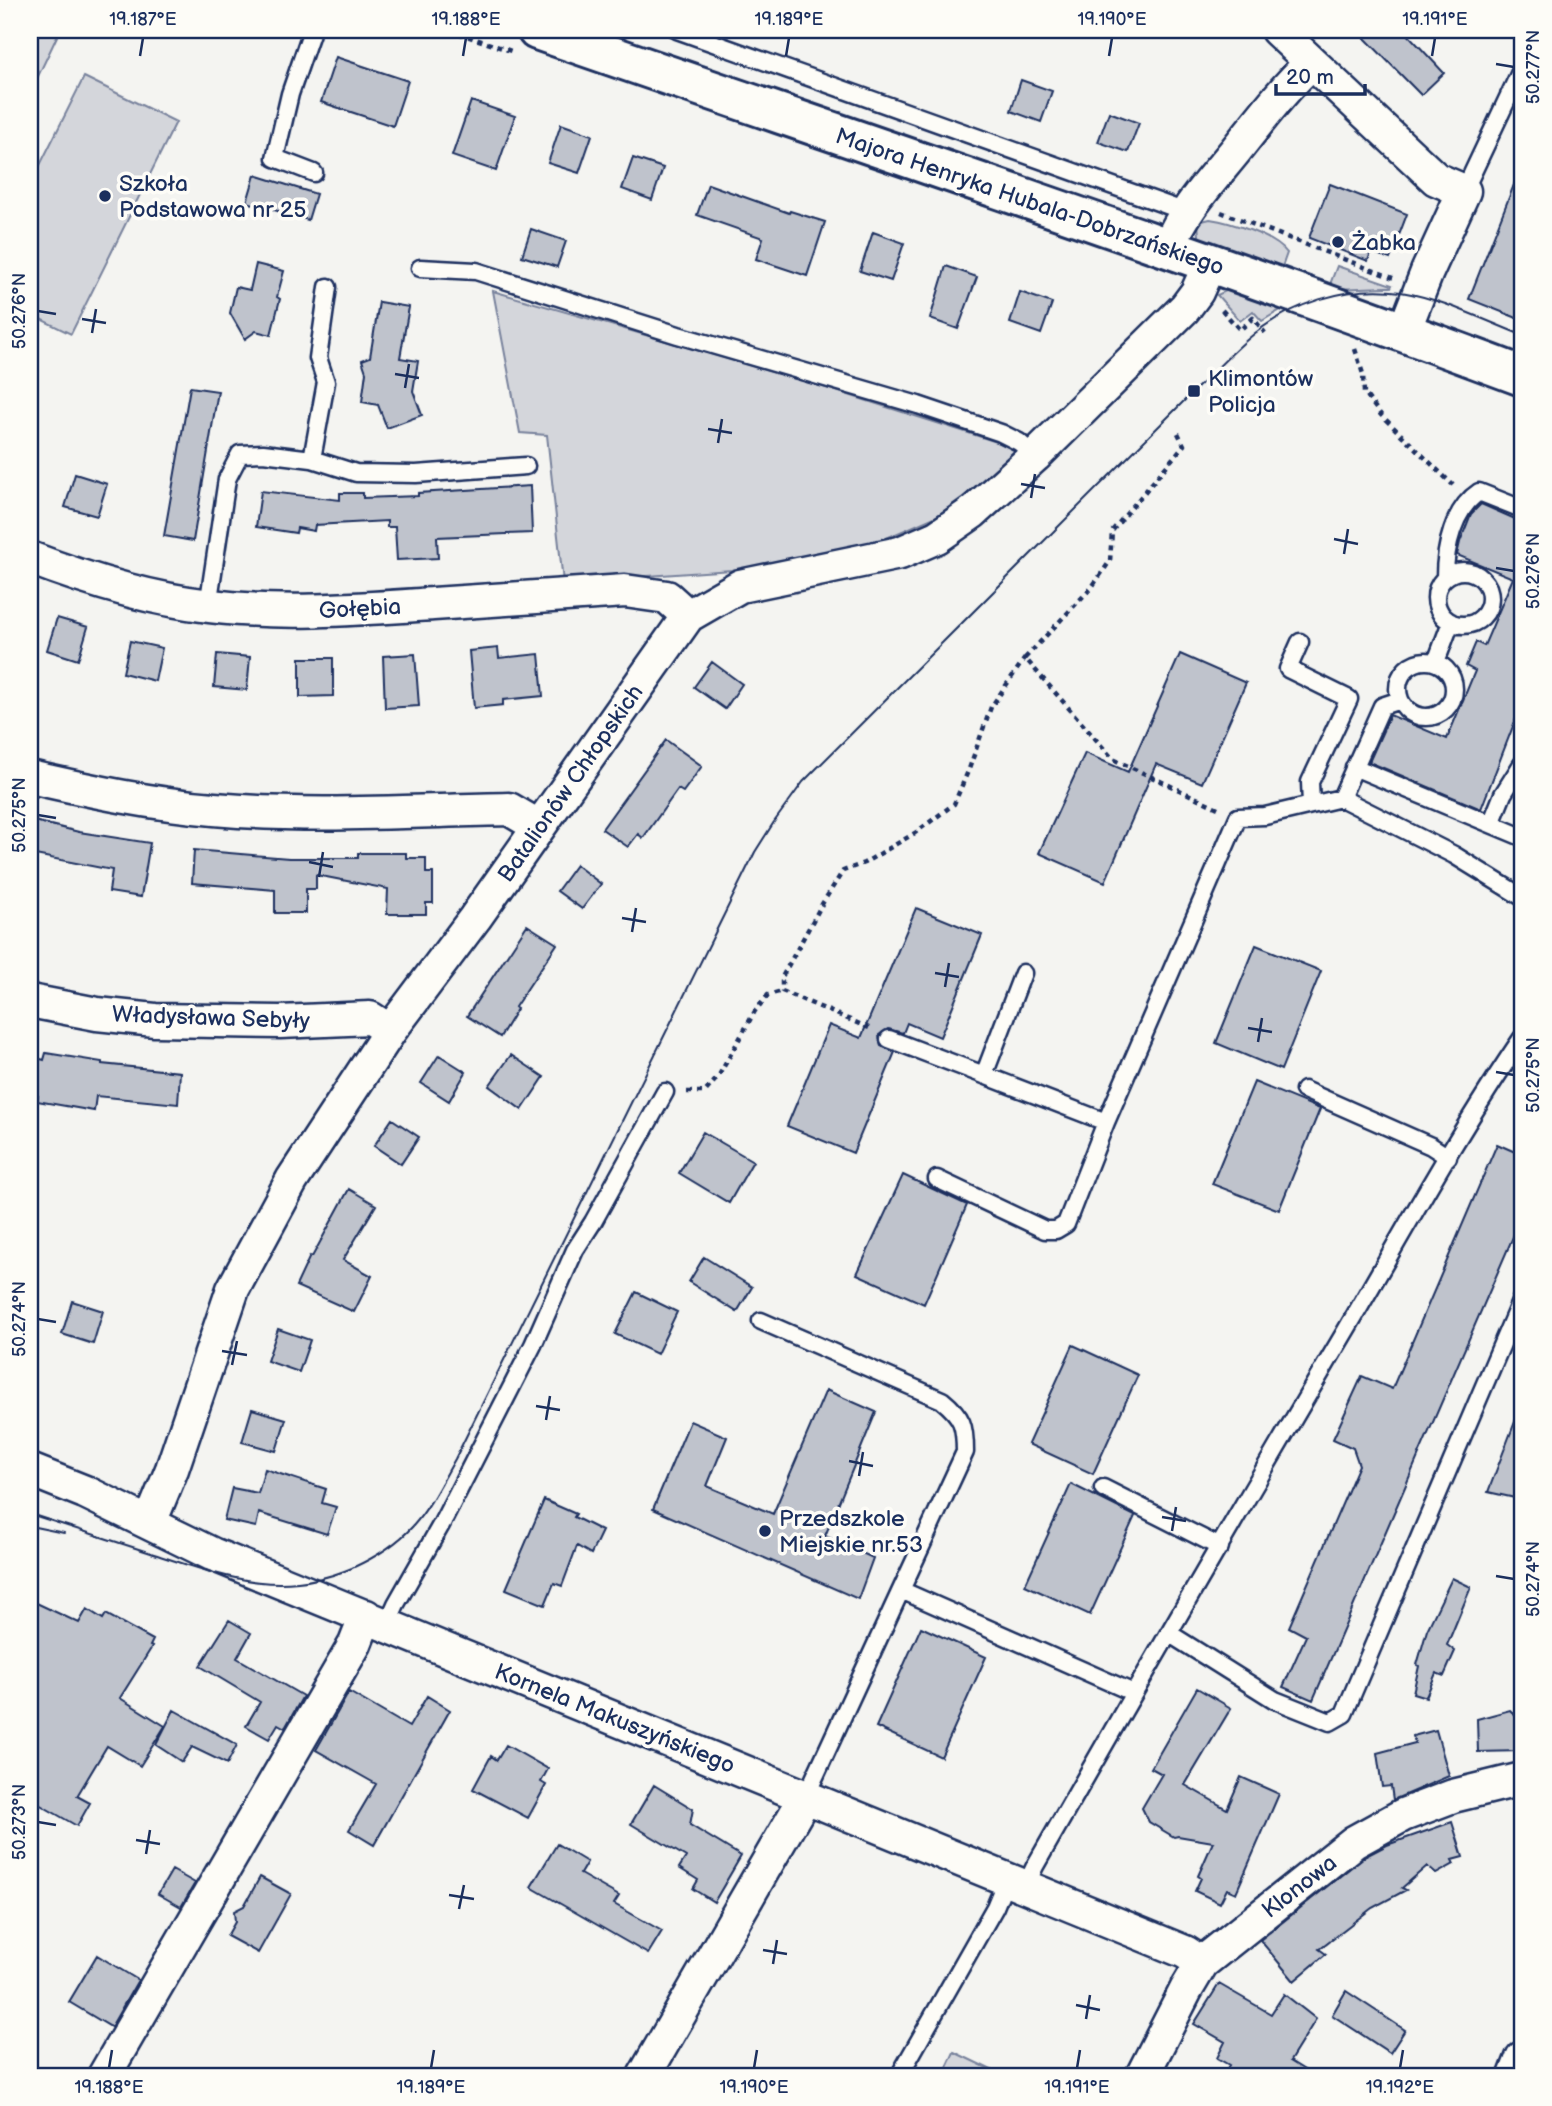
<svg xmlns="http://www.w3.org/2000/svg" width="1552" height="2106" viewBox="0 0 1552 2106" font-family="'Balsamiq Sans',sans-serif">
  <rect width="100%" height="100%" fill="#f4f4f1"/>
  <filter id="ink" filterUnits="userSpaceOnUse"><feTurbulence type="fractalNoise" baseFrequency=".0143" numOctaves="2"/><feDisplacementMap in="SourceGraphic" scale="14" xChannelSelector="R" yChannelSelector="G"/><feConvolveMatrix kernelMatrix="1 2 1 2 8 2 1 2 1" color-interpolation-filters="sRGB"/></filter>
  <g filter="url(#ink)">
    <path fill="#d4d6db" stroke="#78829c" stroke-width="2" d="M 30,30 L 60,30 L 32,89 L 30,88 Z
      M 84,77 L 176,122 L 71,334 L 30,314 L 30,185 Z
      M 1210,219 C 1230,222 1275,236 1287,253 L 1281,270 L 1205,242 L 1199,236 L 1198,222 Z
      M 1337,266 L 1392,285 L 1391,287 C 1376,286 1340,291 1329,287 Z
      M 1230,289 L 1287,306 L 1262,321 L 1253,311 L 1240,321 L 1217,295 Z
      M 493,291 L 814,384 L 1016,448 L 1005,466 L 937,516 L 859,550 L 732,570 L 563,582 L 547,435 L 520,433 Z
      M 954,2052 L 1004,2076 L 943,2076 Z"/>
    <path fill="#bfc3cc" stroke="#1b2f5e" stroke-width="2" d="M 1357,30 L 1404,30 L 1444,73 L 1421,95 Z
      M 336,57 L 408,81 L 393,126 L 321,102 Z
      M 1021,80 L 1052,91 L 1041,122 L 1011,111 Z
      M 471,101 L 515,116 L 496,171 L 452,156 Z
      M 1109,112 L 1139,123 L 1128,152 L 1098,142 Z
      M 561,124 L 592,135 L 579,173 L 548,163 Z
      M 633,158 L 663,168 L 652,200 L 622,189 Z
      M 1521,167 L 1522,168 L 1522,320 L 1469,299 Z
      M 255,175 L 316,194 L 308,220 L 247,202 Z
      M 708,184 L 789,213 L 790,211 L 825,222 L 807,276 L 756,259 L 763,238 L 697,215 Z
      M 1330,184 L 1407,214 L 1390,259 L 1371,252 L 1368,261 L 1309,238 Z
      M 531,229 L 566,241 L 557,267 L 522,256 Z
      M 873,232 L 904,243 L 891,281 L 860,271 Z
      M 256,264 L 284,271 L 277,297 L 280,299 L 271,335 L 256,331 L 245,339 L 230,313 L 236,287 L 250,290 Z
      M 946,266 L 977,277 L 958,329 L 930,319 Z
      M 1020,292 L 1052,303 L 1041,334 L 1010,323 Z
      M 379,302 L 409,307 L 400,358 L 418,361 L 413,391 L 422,415 L 387,428 L 378,405 L 362,402 L 366,372 L 362,360 L 370,357 Z
      M 190,387 L 218,391 L 193,541 L 164,536 Z
      M 75,474 L 107,484 L 97,516 L 65,507 Z
      M 530,486 L 532,533 L 437,537 L 438,558 L 397,560 L 395,527 L 387,527 L 387,521 L 315,525 L 314,531 L 297,528 L 296,533 L 256,527 L 261,491 L 340,500 L 340,493 L 363,493 L 363,498 L 418,496 L 418,493 Z
      M 1481,504 L 1522,522 L 1522,703 L 1481,809 L 1369,762 L 1390,715 L 1447,739 L 1475,671 L 1466,666 L 1476,642 L 1484,646 L 1513,578 L 1457,555 L 1460,542 L 1471,514 Z
      M 57,618 L 88,627 L 78,660 L 47,650 Z
      M 130,641 L 162,648 L 155,681 L 123,673 Z
      M 498,648 L 499,658 L 539,654 L 543,696 L 503,700 L 503,705 L 474,708 L 469,651 Z
      M 217,654 L 250,657 L 247,690 L 214,687 Z
      M 415,654 L 419,706 L 385,708 L 383,656 Z
      M 1180,654 L 1246,683 L 1202,783 L 1156,764 L 1105,882 L 1039,853 L 1085,753 L 1128,772 Z
      M 300,658 L 333,658 L 333,696 L 300,697 Z
      M 712,662 L 742,684 L 725,709 L 694,687 Z
      M 666,740 L 702,766 L 683,792 L 678,789 L 643,838 L 638,834 L 628,847 L 602,829 Z
      M 34,821 L 79,832 L 150,843 L 141,897 L 109,892 L 112,870 L 30,854 Z
      M 194,850 L 289,858 L 358,858 L 358,853 L 406,853 L 406,858 L 426,858 L 426,873 L 433,873 L 433,903 L 426,903 L 426,914 L 387,914 L 388,889 L 316,875 L 316,889 L 306,889 L 306,913 L 275,913 L 275,890 L 192,883 Z
      M 576,865 L 601,884 L 582,909 L 557,891 Z
      M 916,908 L 982,935 L 940,1037 L 907,1023 L 903,1033 L 888,1029 L 879,1035 L 881,1046 L 895,1052 L 853,1153 L 787,1126 L 829,1025 L 861,1038 Z
      M 527,925 L 557,944 L 515,1007 L 517,1009 L 500,1037 L 467,1016 Z
      M 1256,945 L 1321,971 L 1281,1070 L 1216,1043 Z
      M 46,1053 L 102,1062 L 102,1064 L 180,1072 L 178,1104 L 96,1096 L 94,1111 L 37,1101 L 38,1096 L 30,1095 L 37,1058 L 44,1060 Z
      M 439,1055 L 466,1072 L 449,1101 L 421,1083 Z
      M 511,1055 L 544,1077 L 522,1110 L 489,1086 Z
      M 1254,1082 L 1320,1109 L 1279,1210 L 1212,1184 Z
      M 392,1119 L 419,1137 L 401,1164 L 374,1146 Z
      M 703,1132 L 753,1161 L 729,1203 L 679,1173 Z
      M 1497,1144 L 1522,1155 L 1522,1216 L 1313,1700 L 1283,1687 L 1306,1636 L 1289,1627 L 1359,1465 L 1353,1448 L 1333,1439 L 1362,1376 L 1392,1389 Z
      M 903,1175 L 967,1205 L 924,1304 L 857,1274 Z
      M 349,1189 L 376,1205 L 343,1260 L 372,1276 L 354,1312 L 296,1286 L 310,1256 L 312,1257 Z
      M 704,1257 L 752,1287 L 737,1312 L 689,1282 Z
      M 636,1292 L 677,1312 L 657,1354 L 615,1334 Z
      M 72,1301 L 103,1311 L 93,1344 L 62,1334 Z
      M 278,1329 L 310,1340 L 299,1372 L 267,1361 Z
      M 1073,1345 L 1138,1375 L 1093,1474 L 1028,1444 Z
      M 826,1390 L 876,1412 L 825,1536 L 873,1558 L 858,1599 L 653,1509 L 690,1421 L 727,1437 L 707,1486 L 773,1514 Z
      M 1521,1406 L 1522,1476 L 1515,1498 L 1488,1492 Z
      M 252,1409 L 286,1419 L 276,1451 L 242,1442 Z
      M 265,1469 L 326,1489 L 322,1503 L 336,1507 L 327,1534 L 259,1513 L 256,1527 L 224,1520 L 232,1488 L 258,1493 Z
      M 1071,1484 L 1135,1516 L 1090,1615 L 1025,1585 Z
      M 544,1500 L 576,1514 L 574,1517 L 602,1531 L 591,1554 L 577,1546 L 562,1586 L 554,1583 L 545,1605 L 506,1589 Z
      M 1452,1578 L 1471,1587 L 1447,1645 L 1455,1651 L 1444,1676 L 1436,1673 L 1426,1697 L 1413,1693 L 1419,1666 L 1417,1665 L 1427,1630 Z
      M 30,1600 L 79,1623 L 87,1609 L 103,1619 L 106,1614 L 153,1640 L 150,1646 L 152,1647 L 120,1698 L 165,1726 L 140,1766 L 107,1746 L 77,1796 L 90,1803 L 77,1826 L 30,1799 Z
      M 229,1620 L 251,1633 L 237,1658 L 303,1696 L 285,1728 L 278,1724 L 269,1739 L 246,1726 L 260,1702 L 200,1666 Z
      M 921,1627 L 986,1657 L 941,1757 L 876,1727 Z
      M 1197,1688 L 1231,1708 L 1185,1785 L 1227,1809 L 1241,1777 L 1279,1794 L 1236,1893 L 1227,1889 L 1220,1903 L 1195,1891 L 1201,1878 L 1198,1876 L 1213,1842 L 1178,1836 L 1174,1837 L 1149,1822 L 1142,1808 L 1162,1774 L 1151,1768 Z
      M 349,1692 L 409,1727 L 427,1696 L 450,1710 L 374,1845 L 349,1830 L 376,1784 L 316,1750 Z
      M 174,1710 L 237,1745 L 227,1764 L 192,1747 L 182,1762 L 156,1745 Z
      M 1510,1710 L 1522,1723 L 1522,1751 L 1478,1752 L 1477,1719 Z
      M 1436,1730 L 1449,1776 L 1393,1800 L 1391,1786 L 1382,1787 L 1377,1753 L 1415,1743 L 1413,1736 Z
      M 506,1745 L 548,1769 L 541,1782 L 546,1785 L 528,1818 L 473,1789 L 491,1756 L 497,1760 Z
      M 654,1785 L 693,1809 L 690,1825 L 741,1856 L 714,1902 L 693,1889 L 698,1880 L 679,1868 L 686,1857 L 631,1824 Z
      M 1452,1822 L 1463,1857 L 1452,1860 L 1454,1864 L 1436,1874 L 1427,1866 L 1402,1888 L 1406,1890 L 1372,1908 L 1319,1949 L 1326,1954 L 1294,1981 L 1260,1940 L 1364,1857 L 1387,1845 Z
      M 557,1844 L 587,1862 L 580,1874 L 619,1896 L 614,1904 L 662,1931 L 648,1954 L 531,1887 Z
      M 172,1870 L 195,1883 L 181,1907 L 158,1894 Z
      M 260,1877 L 291,1894 L 258,1953 L 227,1936 L 235,1922 L 234,1911 L 244,1906 Z
      M 97,1955 L 138,1980 L 111,2027 L 69,2002 Z
      M 1219,1984 L 1271,2014 L 1284,1994 L 1316,2019 L 1290,2061 L 1314,2076 L 1223,2076 L 1229,2065 L 1217,2058 L 1225,2042 L 1194,2024 Z
      M 1346,1991 L 1405,2030 L 1390,2053 L 1332,2015 Z"/>
    <g fill="none" stroke-linecap="round" stroke-linejoin="round">
      <g stroke="#1b2f5e" stroke-width="21">
        <path id="lane" d="M 312,30 L 290,94 L 275,158 L 314,173
          M 677,30 L 1186,212
          M 1464,191 L 1522,68
          M 420,268 L 476,271 L 678,335 L 918,405 L 1001,433 L 1019,442 L 1035,456
          M 312,459 L 326,382 L 318,358 L 328,287
          M1436 598a27 27 0 1 1 54 0a27 27 0 1 1-54 0Z
          M 1445,577 C 1445,548 1453,509 1479,492 L 1522,509
          M 208,606 L 227,479 L 240,454 L 263,453 L 312,459 L 356,473 L 416,474 L 526,466
          M 1300,642 L 1288,669 L 1349,699 L 1310,782 L 1311,805
          M1398 689a28 28 0 1 1 56 0a28 28 0 1 1-56 0Z
          M 1436,662 L 1451,622
          M 1354,767 L 1522,837
          M 1341,798 L 1382,706 L 1400,700
          M 1491,824 L 1503,794 L 1522,764
          M 1023,973 L 984,1075 L 1106,1122
          M 889,1039 L 984,1075
          M 1304,1090 L 1431,1146 L 1448,1157
          M 937,1179 L 1045,1230 L 1056,1230 L 1066,1224 L 1106,1122 L 1238,817 L 1265,816 L 1341,798 L 1454,855 L 1522,897
          M 761,1321 L 942,1400 C 963,1417 965,1426 965,1452 L 901,1590
          M 1103,1488 L 1220,1547
          M 387,1624 L 396,1604 L 441,1525 L 533,1345 L 575,1250 L 593,1222 L 665,1092
          M 1170,1634 L 1275,1700 L 1330,1722 L 1344,1714 L 1522,1297
          M 806,1796 L 901,1590 L 1134,1693
          M 1026,1885 L 1035,1866 C 1137,1687 1240,1509 1345,1332 C 1403,1233 1458,1132 1522,1038
          M 899,2076 L 995,1907 L 1007,1878"/>
      </g>
      <g stroke="#1b2f5e" stroke-width="37">
        <path id="street" d="M 1277,30 L 1436,179 L 1464,191 L 1427,272 L 1404,331
          M 1168,248 C 1183,210 1211,181 1236,150 C 1260,120 1283,89 1311,63
          M 30,558 C 87,580 148,599 210,606 C 284,615 359,609 433,604 C 497,600 561,595 625,591 L 667,597 L 688,616
          M 30,777 C 91,791 152,804 214,809 C 312,818 411,811 509,809 L 538,826
          M 30,1001 L 97,1014 L 155,1020 L 280,1022 L 370,1018 L 390,1031
          M 30,1470 L 85,1492 L 212,1554 L 1185,1952 L 1202,1963
          M 147,1522 L 156,1508 L 172,1469 L 233,1289 L 292,1180 L 390,1031 L 475,918 L 688,616 L 740,586 L 900,553 L 937,537 L 973,512 L 1035,456 L 1185,308 L 1197,292 L 1210,263
          M 104,2076 L 355,1644 L 366,1616
          M 644,2076 L 806,1796
          M 1142,2076 L 1186,1990 L 1202,1963 L 1354,1842 L 1403,1815 L 1453,1796 L 1522,1779
          M 1515,2076 L 1522,2058"/>
      </g>
      <g stroke="#1b2f5e" stroke-width="44">
        <path id="secondary" d="M 537,30 C 866,144 1196,254 1522,376"/>
      </g>
      <path stroke="#1b2f5e" stroke-width="4.5" stroke-dasharray="5 5" stroke-linecap="butt" d="M 449,30 L 511,51
        M 1221,212 L 1393,278
        M 1222,310 L 1240,330 L 1253,318 L 1265,333
        M 1355,349 L 1363,374 L 1364,393 L 1381,415 L 1453,485
        M 1178,433 L 1184,445 L 1112,531 L 1110,561 L 1092,587 L 1025,658 L 1113,759 L 1218,808
        M 869,1028 L 782,991 L 782,977 L 822,904 L 843,871 L 864,863 L 915,833 L 954,804 L 969,769 L 991,707 L 1025,658
        M 687,1092 L 705,1092 L 718,1077 L 755,1011 L 768,995 L 782,991"/>
      <use href="#lane" stroke="#fdfcf7" stroke-width="16"/>
      <use href="#street" stroke="#fdfcf7" stroke-width="32"/>
      <use href="#secondary" stroke="#fdfcf7" stroke-width="38"/>
      <path stroke="#1b2f5e" stroke-width="2" d="M 30,1514 C 70,1527 111,1540 151,1553 C 222,1576 279,1599 352,1568 C 374,1558 396,1545 413,1526 C 430,1507 442,1482 455,1459 L 755,852 L 774,822 L 803,782 L 1194,391 C 1212,374 1229,355 1248,339 C 1288,304 1348,284 1401,292 C 1443,299 1483,320 1522,335
        M 30,1526 L 64,1533"/>
    </g>
  </g>
  <path fill="none" stroke="#1b2f5e" stroke-width="2.5" d="M 140,56 L 143,38M 463,56 L 466,38M 786,56 L 789,38M 1109,56 L 1112,38M 1432,56 L 1435,38M 1496,64 L 1514,67M 38,311 L 56,314M 82,319 L 106,323M 92,333 L 96,309M 395,374 L 419,378M 405,388 L 409,364M 708,429 L 732,433M 718,443 L 722,419M 1021,484 L 1045,488M 1031,498 L 1035,474M 1334,539 L 1358,544M 1344,554 L 1348,529M 1496,568 L 1514,571M 38,815 L 56,818M 309,862 L 333,867M 319,877 L 323,852M 622,918 L 646,922M 632,932 L 636,908M 935,973 L 959,977M 945,987 L 949,963M 1248,1028 L 1272,1032M 1258,1042 L 1262,1018M 1496,1072 L 1514,1075M 38,1319 L 56,1322M 222,1351 L 247,1355M 232,1365 L 237,1341M 536,1406 L 560,1410M 546,1420 L 550,1396M 849,1461 L 873,1466M 859,1476 L 863,1452M 1162,1517 L 1186,1521M 1172,1531 L 1176,1507M 1496,1576 L 1514,1579M 38,1822 L 56,1825M 136,1840 L 160,1844M 146,1854 L 150,1830M 449,1895 L 474,1899M 459,1909 L 464,1885M 763,1950 L 787,1954M 773,1964 L 777,1940M 1076,2005 L 1100,2010M 1086,2019 L 1090,1995M 109,2068 L 112,2050M 431,2068 L 434,2050M 754,2068 L 757,2050M 1077,2068 L 1080,2050M 1400,2068 L 1403,2050"/>
  <g fill="#1b2f5e" stroke="#fdfcf7" stroke-width="2.5">
    <circle cx="105" cy="196" r="7"/>
    <circle cx="1338" cy="242" r="7"/>
    <rect x="1187" y="384" width="14" height="14" rx="3.5"/>
    <circle cx="765" cy="1531" r="7"/>
  </g>
  <g text-anchor="middle" stroke-width="7" stroke-linejoin="round" paint-order="stroke">
    <g font-size="23" fill="#1b2f5e" stroke="#fdfcf7" text-anchor="start">
      <text x="119" y="191">Szkoła<tspan x="119" dy="26">Podstawowa nr 25</tspan></text>
      <text x="1352" y="250">Żabka</text>
      <text x="1208" y="386">Klimontów<tspan x="1208" dy="26">Policja</tspan></text>
      <text x="779" y="1526">Przedszkole<tspan x="779" dy="26">Miejskie nr.53</tspan></text>
    </g>
    <g font-size="23" fill="#1b2f5e" stroke="#fdfcf7">
      <text transform="translate(1030 201) rotate(19)" y="8">Majora Henryka Hubala-Dobrzańskiego</text>
      <text transform="translate(360 608) rotate(-3)" y="8">Gołębia</text>
      <text transform="translate(570 783) rotate(-55)" y="8">Batalionów Chłopskich</text>
      <text transform="translate(211 1017) rotate(2)" y="8">Władysława Sebyły</text>
      <text transform="translate(615 1718) rotate(22)" y="8">Kornela Makuszyńskiego</text>
      <text transform="translate(1299 1886) rotate(-38)" y="8">Klonowa</text>
    </g>
  </g>
  <rect width="1552" height="2106" fill="none" stroke="#fdfcf7" stroke-width="77"/>
  <path d="M1276 84v10h89v-10" fill="none" stroke="#1b2f5e" stroke-width="3.5"/>
  <text x="1286" y="84" font-size="21" fill="#1b2f5e" stroke="#fdfcf7" stroke-width="5" paint-order="stroke">20 m</text>
  <rect x="38" y="38" width="1476" height="2030" fill="none" stroke="#1b2f5e" stroke-width="2.5"/>
  <g font-size="18" text-anchor="middle" fill="#1b2f5e">
    <text x="143" y="25">19.187°E</text>
    <text x="466" y="25">19.188°E</text>
    <text x="789" y="25">19.189°E</text>
    <text x="1112" y="25">19.190°E</text>
    <text x="1435" y="25">19.191°E</text>
    <text transform="translate(1533 67) rotate(-90)" y="6">50.277°N</text>
    <text transform="translate(19 311) rotate(-90)" y="6">50.276°N</text>
    <text transform="translate(1533 571) rotate(-90)" y="6">50.276°N</text>
    <text transform="translate(19 815) rotate(-90)" y="6">50.275°N</text>
    <text transform="translate(1533 1075) rotate(-90)" y="6">50.275°N</text>
    <text transform="translate(19 1319) rotate(-90)" y="6">50.274°N</text>
    <text transform="translate(1533 1579) rotate(-90)" y="6">50.274°N</text>
    <text transform="translate(19 1822) rotate(-90)" y="6">50.273°N</text>
    <text x="109" y="2093">19.188°E</text>
    <text x="431" y="2093">19.189°E</text>
    <text x="754" y="2093">19.190°E</text>
    <text x="1077" y="2093">19.191°E</text>
    <text x="1400" y="2093">19.192°E</text>
  </g>
</svg>
